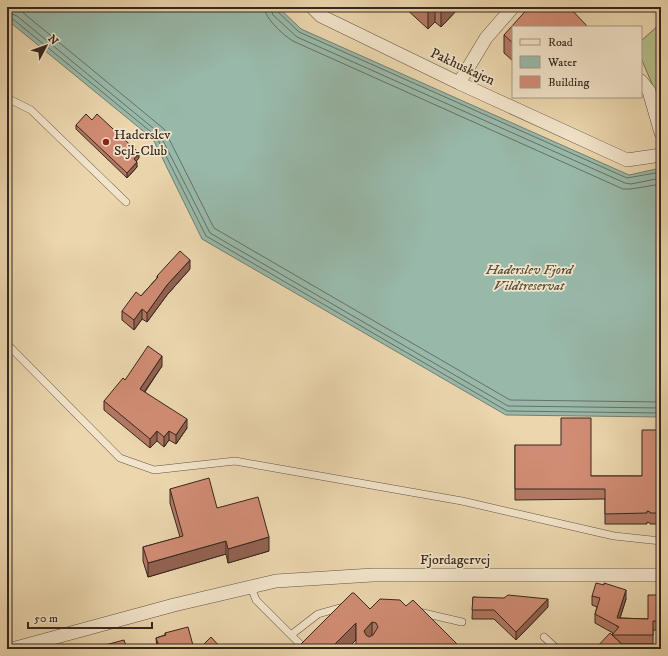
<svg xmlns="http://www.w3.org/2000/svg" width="668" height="656" viewBox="0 0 668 656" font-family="'IM FELL DW Pica',serif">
  <rect width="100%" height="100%" fill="#ebd6ae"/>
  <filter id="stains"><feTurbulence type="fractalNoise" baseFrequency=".005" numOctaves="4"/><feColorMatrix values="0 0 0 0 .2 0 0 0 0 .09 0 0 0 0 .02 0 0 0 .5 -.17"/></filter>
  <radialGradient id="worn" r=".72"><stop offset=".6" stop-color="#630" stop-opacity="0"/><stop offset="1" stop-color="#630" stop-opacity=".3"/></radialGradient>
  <path fill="#b6be8b" stroke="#767254" d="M 661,23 L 661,105 L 641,58 L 641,41 Z"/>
  <path fill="#98b9aa" stroke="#717f71" d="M 7,7 L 278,7 L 301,29 L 629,175 L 661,168 L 661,417 L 506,415 L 202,239 L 153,139 L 11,23 L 7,21 Z"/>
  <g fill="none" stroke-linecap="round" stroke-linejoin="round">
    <path stroke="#687063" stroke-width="1" d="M 12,7 L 21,11 L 164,129 L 214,228 L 510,400 L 661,402
      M 264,7 C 265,19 285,37 295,42 L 623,189 L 631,189 L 661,184
      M 270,7 L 273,15 L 297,37 L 625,183 L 631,184 L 661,178
      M 275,7 L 277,11 L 299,32 L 627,178 L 661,172
      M 7,12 L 17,16 L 159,133 L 210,233 L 508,406 L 661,408
      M 7,17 L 14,20 L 156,136 L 206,236 L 507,411 L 661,413"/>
    <g stroke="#645340" stroke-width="8">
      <path id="service" d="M 7,98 L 31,110 L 126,202
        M 7,344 L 120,458 L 154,470 L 235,461 L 462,501 L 614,536 L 661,541
        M 251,587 L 256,600 L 305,649
        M 419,612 L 462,622
        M 291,635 L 318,614 L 343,607
        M 544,637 L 557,649"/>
    </g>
    <g stroke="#645340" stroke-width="14">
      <path id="minor" d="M 312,7 L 321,16 L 459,83 L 627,160 L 661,155
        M 641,81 L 649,91 L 661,133
        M 459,83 L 486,38 L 513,7
        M 12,649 L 174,605 L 276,581 L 373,575 L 661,575"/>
    </g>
    <use href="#service" stroke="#f2e4ca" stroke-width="7"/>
    <use href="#minor" stroke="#f2e4ca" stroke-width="13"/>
  </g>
  <path fill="#b37864" stroke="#37271c" d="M 404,7 L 456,7 L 456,11 L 441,27 L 435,22 L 428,29 Z
    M 513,27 L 513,61 L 504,53 L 504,35 Z
    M 92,120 L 139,158 L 136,161 L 137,167 L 127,178 L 76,129 L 76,125 Z
    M 190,269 L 167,295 L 147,322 L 142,319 L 134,330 L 122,320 L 122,311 L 141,296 L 157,278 L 157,276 Z
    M 162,366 L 145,392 L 187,428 L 176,444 L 169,440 L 164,447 L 157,441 L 150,448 L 104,410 L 104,401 L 125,380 Z
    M 661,430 L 661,524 L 650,524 L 650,523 L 647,522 L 647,524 L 605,524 L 605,499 L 515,500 L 515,445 L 591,476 L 642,476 Z
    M 170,489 L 217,508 L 269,551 L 228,563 L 226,554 L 148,577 L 143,561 L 143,547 L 180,537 L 170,503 Z
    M 661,595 L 661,630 L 653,630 L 653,644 L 622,644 L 612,635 L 613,633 L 595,623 L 595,614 L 597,607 L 592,605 L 592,596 L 626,599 L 620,618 L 648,619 Z
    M 473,597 L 548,607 L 516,640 L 494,619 L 472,619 Z
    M 406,606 L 462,649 L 356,640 L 347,649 L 296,649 L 370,609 Z
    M 165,633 L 194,649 L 157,649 L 156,638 L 165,635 Z"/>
  <path fill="#926251" stroke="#37271c" d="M 428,7 L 435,7 L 435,22 L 428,29 Z
    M 441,7 L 456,7 L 456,11 L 441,27 Z
    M 139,153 L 139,158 L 134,164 L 134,159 Z
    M 137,162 L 137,167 L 127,178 L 127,173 Z
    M 190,260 L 190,269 L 167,295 L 147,322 L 147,313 L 167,285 Z
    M 142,309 L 142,319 L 134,330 L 134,320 Z
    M 162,356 L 162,366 L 140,398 L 140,389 Z
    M 187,419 L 187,428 L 176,444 L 176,435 Z
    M 157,431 L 157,441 L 150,448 L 150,439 Z
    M 169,431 L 169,440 L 164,447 L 164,437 Z
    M 269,537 L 269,551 L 228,563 L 228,549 Z
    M 226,541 L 226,554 L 148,577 L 148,563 Z
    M 626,590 L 626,599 L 617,627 L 617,618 Z
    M 548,599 L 548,607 L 516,640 L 516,632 Z
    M 372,622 L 372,639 L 364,649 L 364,631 Z
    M 356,623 L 356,640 L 347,649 L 330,649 Z"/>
  <path fill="#d08c74" stroke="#37271c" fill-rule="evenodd" d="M 529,7 L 569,7 L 588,27 L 513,27 L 513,43 L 504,35 Z
    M 86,114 L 92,120 L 97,114 L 139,153 L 134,159 L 137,162 L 127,173 L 76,125 Z
    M 180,251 L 190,260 L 167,285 L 147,313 L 142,309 L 134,320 L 122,311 L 136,292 L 141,296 L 158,277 L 157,276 Z
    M 148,346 L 162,356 L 140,389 L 187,419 L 176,435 L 169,431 L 164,437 L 157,431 L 150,439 L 104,401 L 123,378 L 125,380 Z
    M 561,418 L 591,418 L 591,476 L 642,476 L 642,430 L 661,430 L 661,513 L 650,513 L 650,512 L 647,511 L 647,513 L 605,514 L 605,489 L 515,489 L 515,445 L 561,445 Z
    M 209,478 L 217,508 L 258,497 L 269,537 L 228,549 L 226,541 L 148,563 L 143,547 L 183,536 L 170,489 Z
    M 596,583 L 604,585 L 604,583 L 626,590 L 617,618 L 648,619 L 648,595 L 661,595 L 661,621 L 653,621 L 653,635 L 612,635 L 619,627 L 595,614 L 600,598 L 592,596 Z
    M 352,593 L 354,593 L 370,609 L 380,599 L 400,600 L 406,606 L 413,600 L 462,649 L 356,649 L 356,623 L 330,649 L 296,649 ZM 372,622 L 376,623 L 378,627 L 373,635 L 369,637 L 366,635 L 364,631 Z
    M 508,595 L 548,599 L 516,632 L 494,610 L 472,610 L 473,597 L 504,598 Z
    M 188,627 L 194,649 L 160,649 L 156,638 L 166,635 L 165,633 Z
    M 610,633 L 627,649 L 595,649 Z
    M 211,637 L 222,649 L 199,649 Z
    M 124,640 L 127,649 L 90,649 Z"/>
  <circle fill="#8f2418" stroke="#f2e4ca" stroke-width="1.5" cx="106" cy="142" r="4"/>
  <g text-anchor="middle" stroke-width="3.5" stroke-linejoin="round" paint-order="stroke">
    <g font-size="14" fill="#37271c" stroke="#f2e4ca">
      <text transform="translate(463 66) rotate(25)" y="5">Pakhuskajen</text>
      <text x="455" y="564">Fjordagervej</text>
    </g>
    <g font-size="14" fill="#37271c" stroke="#f2e4ca" text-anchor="start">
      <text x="114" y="139">Haderslev<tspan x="114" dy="16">Sejl-Club</tspan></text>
    </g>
    <g font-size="14" font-style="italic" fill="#574d38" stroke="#f2e4ca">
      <text x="529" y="274">Haderslev Fjord<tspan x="529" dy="16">Vildtreservat</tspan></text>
    </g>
  </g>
  <rect width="668" height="656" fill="none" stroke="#ebd6ae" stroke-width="24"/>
  <rect x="8" y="8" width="652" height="640" fill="none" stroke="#37271c" stroke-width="2"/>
  <rect x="12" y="12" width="644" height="632" fill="none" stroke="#37271c"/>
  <rect x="512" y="26" width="130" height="72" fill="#f2e4ca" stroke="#a79884"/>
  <rect x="520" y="39" width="20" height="6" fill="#f2e4ca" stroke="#a79884"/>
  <text x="548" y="46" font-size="12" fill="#37271c">Road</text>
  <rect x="520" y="56" width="20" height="12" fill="#98b9aa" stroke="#a79884"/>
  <text x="548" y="66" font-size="12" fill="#37271c">Water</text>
  <rect x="520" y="76" width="20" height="12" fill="#d08c74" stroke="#a79884"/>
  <text x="548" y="86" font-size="12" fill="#37271c">Building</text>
  <g transform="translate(46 46) rotate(49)" stroke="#f2e4ca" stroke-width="3" paint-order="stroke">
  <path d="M0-3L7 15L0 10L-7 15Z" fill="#37271c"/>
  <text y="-6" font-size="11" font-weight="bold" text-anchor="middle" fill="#37271c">N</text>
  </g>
  <path d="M28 622v6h124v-6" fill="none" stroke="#37271c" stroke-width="2"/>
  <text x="34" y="622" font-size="12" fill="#37271c" stroke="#f2e4ca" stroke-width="3" paint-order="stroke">50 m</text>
  <rect width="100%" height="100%" filter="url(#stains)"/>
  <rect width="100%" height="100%" fill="url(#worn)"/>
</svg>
